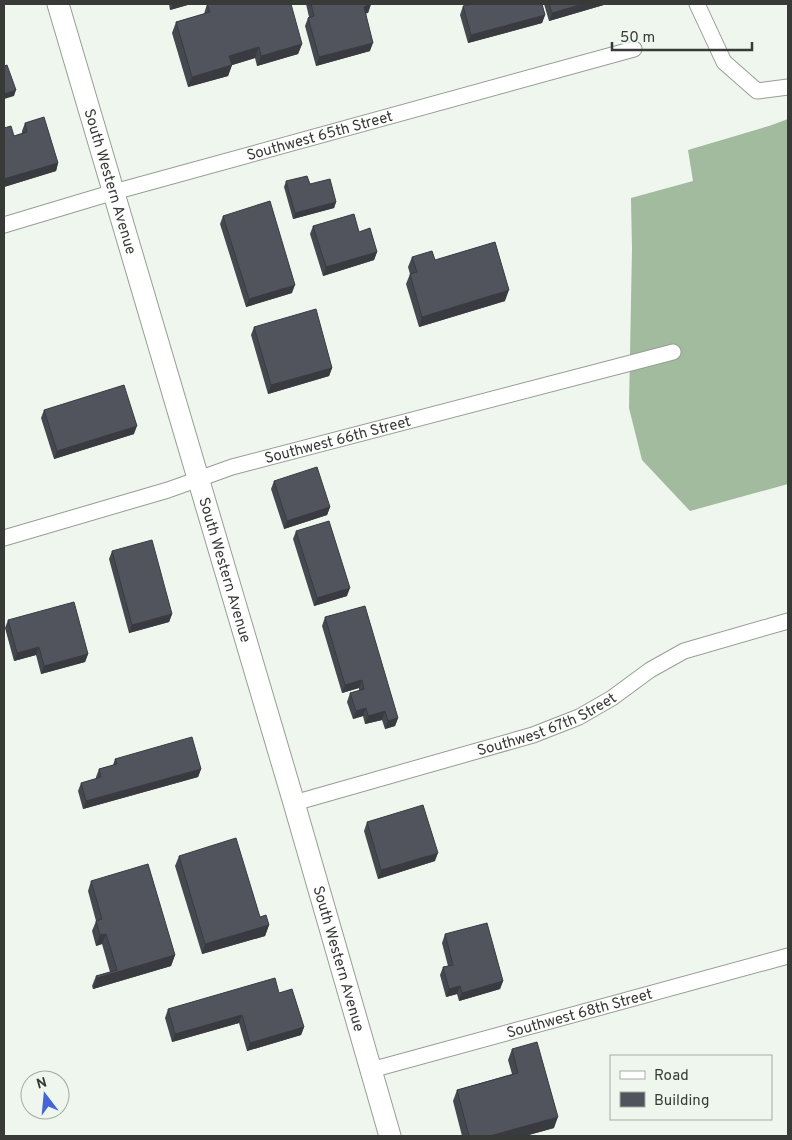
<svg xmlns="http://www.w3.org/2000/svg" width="792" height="1140" viewBox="0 0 792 1140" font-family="Overpass,sans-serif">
  <rect width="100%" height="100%" fill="#eef6ed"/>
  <path fill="#a2ba9e" d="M 788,119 L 788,484 L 690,511 L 642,460 L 629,408 L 632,249 L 631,198 L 693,181 L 688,150 L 769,126 Z"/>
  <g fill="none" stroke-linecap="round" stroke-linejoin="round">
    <g stroke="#969e95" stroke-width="17">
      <g id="minor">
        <path d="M 697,4 L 724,62 L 757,91 L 788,87"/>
        <path id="s1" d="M 4,225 L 114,192 L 634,49"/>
        <path id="s2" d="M 4,538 L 168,490 L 232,467 L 673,352"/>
        <path id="s3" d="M 294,803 L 533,735 L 579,717 L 612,698 L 650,670 L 684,651 L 788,621"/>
        <path id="s4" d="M 371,1070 L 788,956"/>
      </g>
    </g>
    <g stroke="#969e95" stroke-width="23">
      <g id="secondary">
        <path id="s5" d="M 58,4 L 294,803 L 390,1136"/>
      </g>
    </g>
    <use href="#minor" stroke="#fff" stroke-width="15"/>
    <use href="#secondary" stroke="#fff" stroke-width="21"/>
  </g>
  <path fill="#464850" d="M 169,4 L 191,4 L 170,10 Z
    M 207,4 L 302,44 L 298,54 L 257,66 L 255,58 L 232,65 L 228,76 L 188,87 L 172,33 L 176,22 L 204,14 Z
    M 306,4 L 371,4 L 368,13 L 366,13 L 370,51 L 316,66 L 305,26 L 308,18 L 309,17 Z
    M 544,4 L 607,4 L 549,21 Z
    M 463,6 L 545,15 L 542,23 L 468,43 L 460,15 Z
    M 25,123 L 58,163 L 56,171 L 4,187 L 4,128 L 14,136 L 22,133 L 22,131 Z
    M 286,181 L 310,184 L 336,202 L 334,208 L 293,219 L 284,187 Z
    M 223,216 L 292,293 L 246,307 L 220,224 Z
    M 313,226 L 359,232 L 377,252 L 374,260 L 323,276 L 310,234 Z
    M 412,257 L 435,260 L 505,301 L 419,327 L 406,284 L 410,274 L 408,267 Z
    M 254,327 L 332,368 L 329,376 L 268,394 L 251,335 Z
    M 44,410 L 134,434 L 54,459 L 41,418 Z
    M 274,481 L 330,507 L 327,515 L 284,529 L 271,489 Z
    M 296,531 L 347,596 L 314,606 L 293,539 Z
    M 112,551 L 172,614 L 169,622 L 129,633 L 109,559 Z
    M 325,617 L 398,718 L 395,726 L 385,729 L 382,720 L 365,724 L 363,716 L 353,719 L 347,702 L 350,693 L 359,691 L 359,688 L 342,693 L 322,626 Z
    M 8,620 L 88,654 L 85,662 L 41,674 L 36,655 L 14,661 L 5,628 Z
    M 115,759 L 201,769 L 198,777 L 83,809 L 78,791 L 81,783 L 96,779 L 96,777 L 99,769 L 113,765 Z
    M 367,822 L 435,861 L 378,879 L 364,831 Z
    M 179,856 L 260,917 L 269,925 L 265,936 L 202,954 L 175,866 Z
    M 91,881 L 175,955 L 171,966 L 93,989 L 92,986 L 96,976 L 110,972 L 102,944 L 96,946 L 92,931 L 96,921 L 88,891 Z
    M 445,934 L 503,981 L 500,989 L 459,1001 L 457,994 L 446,997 L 440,975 L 443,967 L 448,966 L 442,943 Z
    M 279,993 L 304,1027 L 301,1035 L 247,1051 L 239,1023 L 172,1042 L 165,1018 L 168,1009 Z
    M 512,1049 L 554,1128 L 525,1136 L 462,1136 L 453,1101 L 457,1090 L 512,1074 L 508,1060 Z"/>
  <path fill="#393b41" d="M 173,4 L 191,4 L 170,10 Z
    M 371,4 L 368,13 L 361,15 L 364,7 Z
    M 583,4 L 607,4 L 549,21 L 552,13 Z
    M 545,15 L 542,23 L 468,43 L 471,35 Z
    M 373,43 L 370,51 L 316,66 L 319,57 Z
    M 302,44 L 298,54 L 257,66 L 261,56 Z
    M 259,47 L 255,58 L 226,67 L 229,56 Z
    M 232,65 L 228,76 L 188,87 L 192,77 Z
    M 16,90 L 14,96 L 4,99 L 4,94 Z
    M 58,163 L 56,171 L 4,187 L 4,179 Z
    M 336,202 L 334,208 L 293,219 L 295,213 Z
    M 377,252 L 374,260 L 323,276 L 326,267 Z
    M 295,285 L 292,293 L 246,307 L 249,299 Z
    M 509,290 L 505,301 L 419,327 L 422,317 Z
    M 332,368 L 329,376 L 268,394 L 271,385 Z
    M 137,426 L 134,434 L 54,459 L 57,451 Z
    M 330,507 L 327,515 L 284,529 L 287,521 Z
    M 350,588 L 347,596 L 314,606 L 317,598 Z
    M 172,614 L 169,622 L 129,633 L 132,625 Z
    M 39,647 L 36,655 L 14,661 L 17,653 Z
    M 88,654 L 85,662 L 41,674 L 44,666 Z
    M 362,680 L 359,688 L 342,693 L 345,685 Z
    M 366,708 L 363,716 L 353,719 L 356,711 Z
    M 385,711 L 382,720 L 365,724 L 368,716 Z
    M 398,718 L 395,726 L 385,729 L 388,721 Z
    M 201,769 L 198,777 L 83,809 L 86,801 Z
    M 438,853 L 435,861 L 378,879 L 381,870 Z
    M 269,925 L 265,936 L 202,954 L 205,944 Z
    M 106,934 L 102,944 L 96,946 L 100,935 Z
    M 175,955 L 171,966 L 93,989 L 97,978 Z
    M 503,981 L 500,989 L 459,1001 L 462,993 Z
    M 460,986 L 457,994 L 446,997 L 449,989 Z
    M 242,1015 L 239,1023 L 172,1042 L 175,1034 Z
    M 304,1027 L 301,1035 L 247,1051 L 250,1043 Z
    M 558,1117 L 554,1128 L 525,1136 L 490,1136 Z"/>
  <path fill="#51545d" stroke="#393b41" d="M 207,4 L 291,4 L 302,44 L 261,56 L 259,47 L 229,56 L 232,65 L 192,77 L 176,22 L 210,12 Z
    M 311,4 L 371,4 L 364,7 L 373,43 L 319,57 L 308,18 L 314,16 Z
    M 473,4 L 542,4 L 545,15 L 471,35 L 463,6 Z
    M 549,4 L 583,4 L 552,13 Z
    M 7,65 L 16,90 L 4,94 L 4,66 Z
    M 44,117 L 58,163 L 4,179 L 4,128 L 11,126 L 14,136 L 27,132 L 25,123 Z
    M 307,176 L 310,184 L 330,179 L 336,202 L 295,213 L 286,181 Z
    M 270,201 L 295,285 L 249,299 L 223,216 Z
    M 354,214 L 359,232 L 370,228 L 377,252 L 326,267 L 313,226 Z
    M 495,242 L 509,290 L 422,317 L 410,274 L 417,272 L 412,257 L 432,251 L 435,260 Z
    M 316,309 L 332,368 L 271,385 L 254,327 Z
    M 124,385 L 137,426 L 57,451 L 44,410 Z
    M 317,467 L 330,507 L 287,521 L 274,481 Z
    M 329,521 L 350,588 L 317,598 L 296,531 Z
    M 152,540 L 172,614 L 132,625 L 112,551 Z
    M 74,602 L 88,654 L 44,666 L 39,647 L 17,653 L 8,620 Z
    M 365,606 L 398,718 L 388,721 L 385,711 L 368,716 L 366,708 L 356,711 L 350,693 L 364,689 L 362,680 L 345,685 L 325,617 Z
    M 192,737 L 201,769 L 86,801 L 81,783 L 101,777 L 99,769 L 117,764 L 115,759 Z
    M 423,805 L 438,853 L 381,870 L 367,822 Z
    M 236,838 L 260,917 L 266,915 L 269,925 L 205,944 L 179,856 Z
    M 148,864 L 175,955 L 97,978 L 96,976 L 117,970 L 106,934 L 100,935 L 96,921 L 102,919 L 91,881 Z
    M 487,923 L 503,981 L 462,993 L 460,986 L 449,989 L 443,967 L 453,965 L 445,934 Z
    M 275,978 L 279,993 L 292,989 L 304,1027 L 250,1043 L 242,1015 L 175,1034 L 168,1009 Z
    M 537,1042 L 558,1117 L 490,1136 L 469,1136 L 457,1090 L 518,1073 L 512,1049 Z"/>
  <g text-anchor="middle" stroke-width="5" stroke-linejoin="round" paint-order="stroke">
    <g font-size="15" fill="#373a36" stroke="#eef6ed">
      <text dy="5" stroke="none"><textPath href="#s1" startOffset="328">Southwest 65th Street</textPath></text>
      <text dy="5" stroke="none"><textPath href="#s5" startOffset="185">South Western Avenue</textPath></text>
      <text dy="5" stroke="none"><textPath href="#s2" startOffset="348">Southwest 66th Street</textPath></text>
      <text dy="5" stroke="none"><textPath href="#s5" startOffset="590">South Western Avenue</textPath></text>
      <text dy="5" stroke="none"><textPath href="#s3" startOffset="265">Southwest 67th Street</textPath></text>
      <text dy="5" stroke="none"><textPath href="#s5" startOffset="995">South Western Avenue</textPath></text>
      <text dy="5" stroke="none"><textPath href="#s4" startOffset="216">Southwest 68th Street</textPath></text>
    </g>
  </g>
  <rect width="792" height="1140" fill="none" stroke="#373a36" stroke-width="10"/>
  <rect x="610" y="1055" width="162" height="65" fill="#eef6ed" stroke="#a5aba4"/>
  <rect x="620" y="1071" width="25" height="8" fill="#ffffff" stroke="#a5aba4"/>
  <text x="654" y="1080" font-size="15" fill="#373a36">Road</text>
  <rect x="620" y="1092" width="25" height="15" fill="#51545d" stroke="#a5aba4"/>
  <text x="654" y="1105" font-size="15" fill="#373a36">Building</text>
  <g transform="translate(45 1095) rotate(344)"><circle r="24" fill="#eef6ed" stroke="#a5aba4"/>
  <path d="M0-4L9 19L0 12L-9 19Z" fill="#4564d7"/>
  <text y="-8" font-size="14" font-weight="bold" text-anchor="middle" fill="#373a36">N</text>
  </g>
  <path d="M612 42v8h140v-8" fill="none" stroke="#373a36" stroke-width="2.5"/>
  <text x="620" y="42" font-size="15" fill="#373a36" stroke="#eef6ed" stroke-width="4" paint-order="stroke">50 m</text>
</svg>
